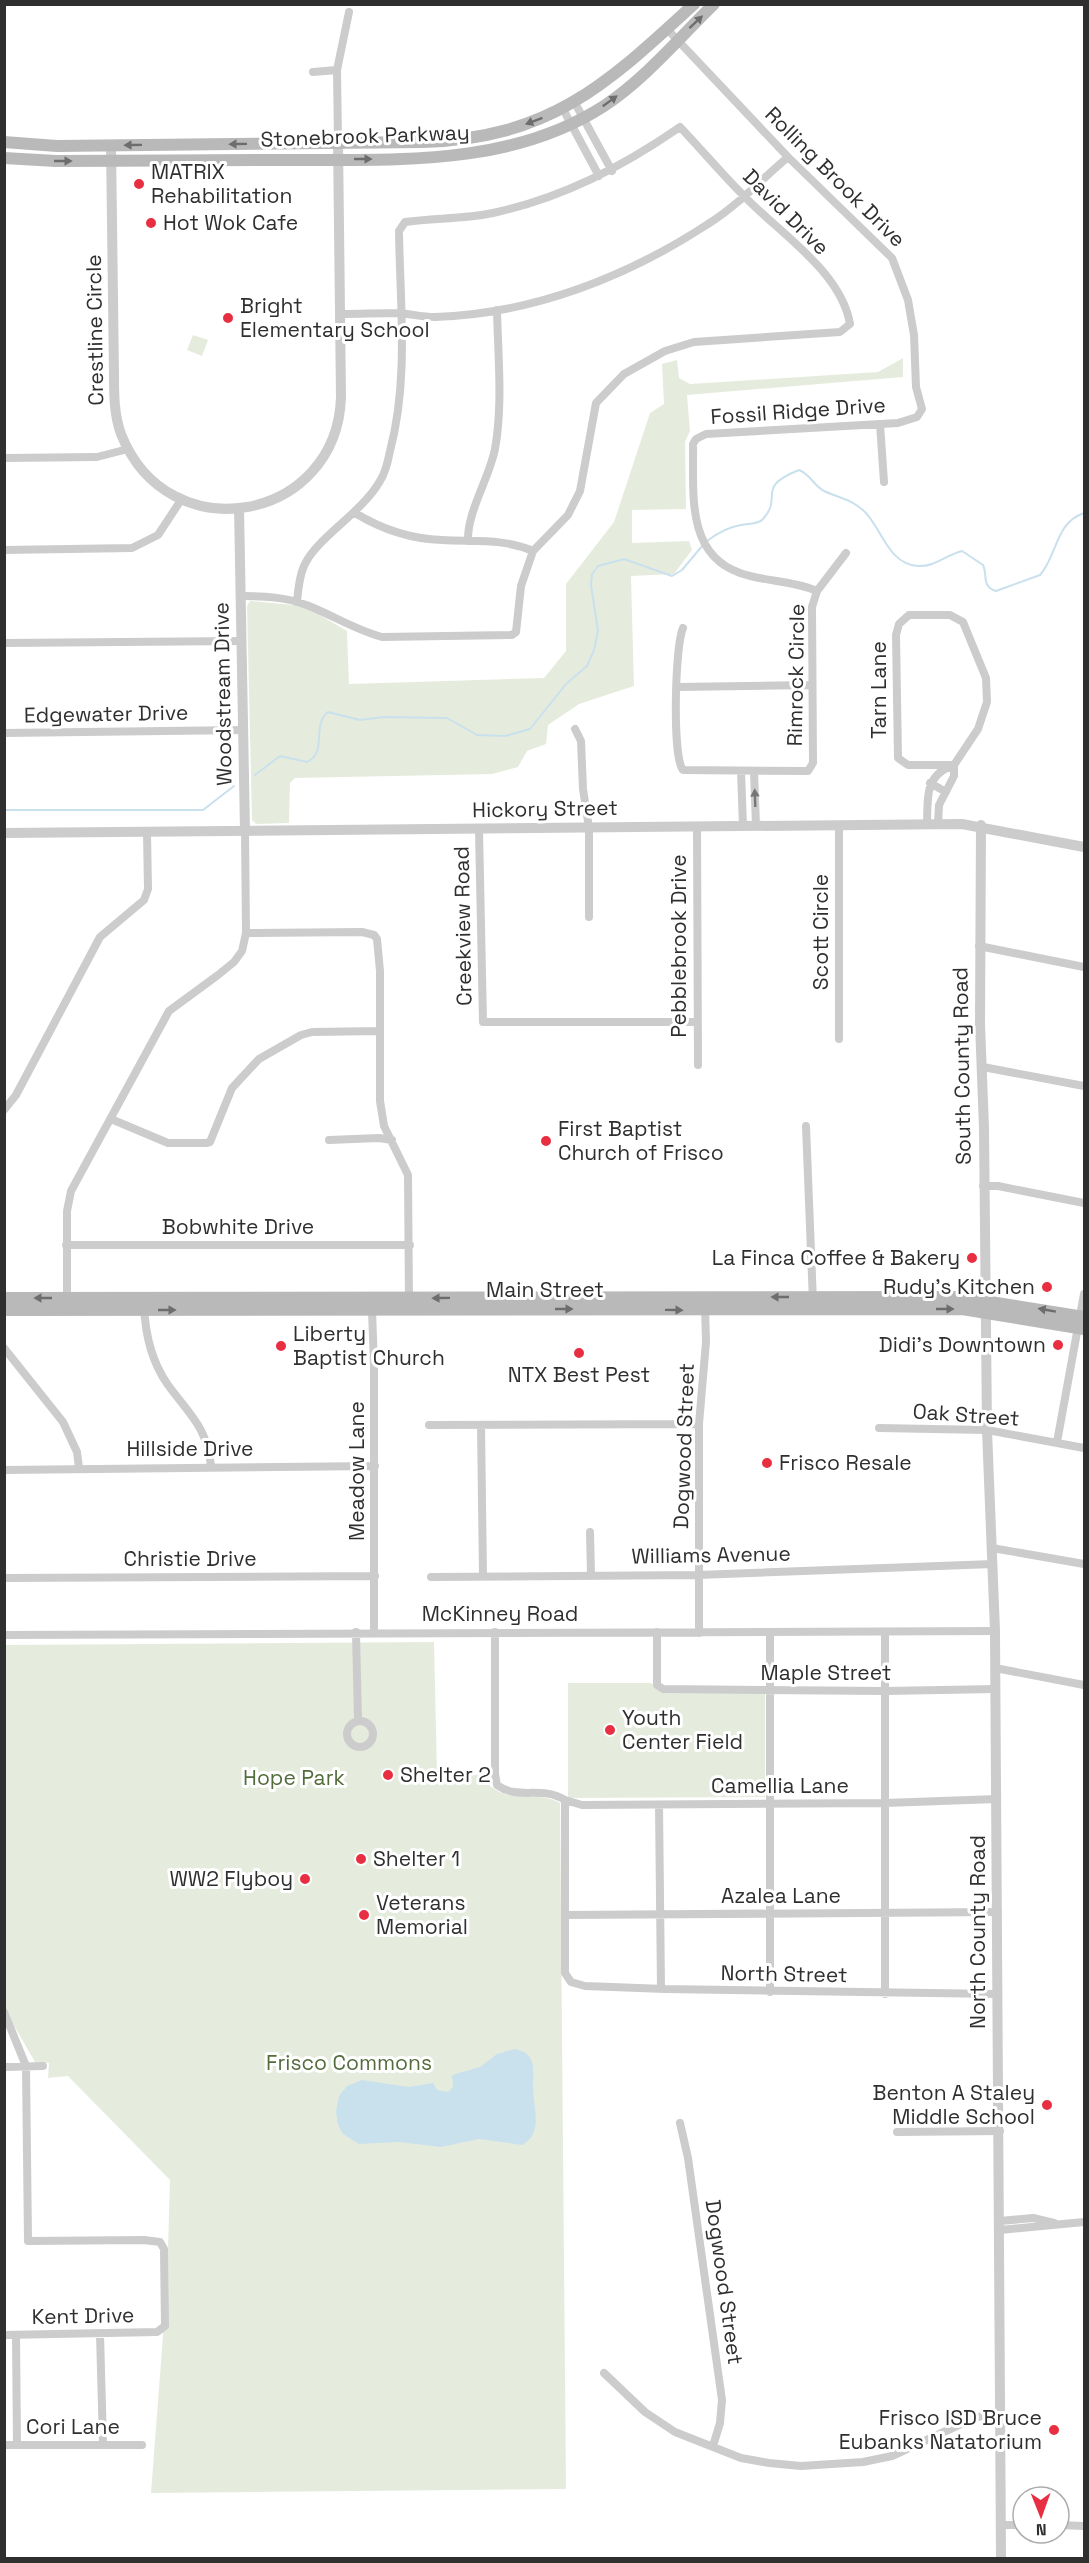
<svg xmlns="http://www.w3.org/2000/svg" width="1089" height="2563" viewBox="0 0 1089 2563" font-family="'Space Grotesk',sans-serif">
  <rect width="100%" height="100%" fill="#fff"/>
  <path fill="#e6ecdd" d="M 193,335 L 208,340 L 202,356 L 187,350 Z
    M 903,358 L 903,377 L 687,395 L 690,431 L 685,442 L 686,509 L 632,510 L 632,543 L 689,541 L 692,550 L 674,574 L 631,576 L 634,686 L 579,704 L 548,725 L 546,744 L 527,751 L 518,767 L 492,774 L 295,778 L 290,783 L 289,823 L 256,824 L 252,820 L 247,606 L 250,601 L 304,606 L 347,631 L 349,684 L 544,678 L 566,651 L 566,584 L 614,522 L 650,413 L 664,404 L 662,364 L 677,360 L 679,378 L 690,384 L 878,372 Z
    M 434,1642 L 437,1774 L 488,1775 L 490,1786 C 517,1806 534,1789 560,1803 L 566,2489 L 151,2493 L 167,2283 L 170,2180 L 68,2076 L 48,2078 L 49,2063 L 35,2062 L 5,2010 L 4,1645 Z
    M 568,1683 L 651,1683 L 662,1693 L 765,1693 L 765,1797 L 568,1798 Z"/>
  <path fill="#c9e0ed" d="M 514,2049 C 538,2053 533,2071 533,2089 C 534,2109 543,2134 522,2145 L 479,2139 L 441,2147 L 399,2142 L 359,2144 L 343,2134 L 338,2125 L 336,2112 L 339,2096 L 347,2086 L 362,2080 L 409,2087 L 433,2083 L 437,2090 L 448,2092 L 453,2087 L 452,2076 L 455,2074 L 480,2067 L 497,2054 Z"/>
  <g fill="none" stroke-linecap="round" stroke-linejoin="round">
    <path stroke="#c9e0ed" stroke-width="2" d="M 707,541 C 716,534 729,527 741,525 C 748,523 758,525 763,519 C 784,496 754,488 799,470 C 810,474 814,486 824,491 C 839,498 852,499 865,512 C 882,529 888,564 918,566 C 935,567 946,555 962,551 L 983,565 C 988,576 981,586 996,591 L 1040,575 C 1058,554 1055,523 1084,513
      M 255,775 L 280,756 L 307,762 C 328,753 311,725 328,712 L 360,720 L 383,717 L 447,718 L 477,735 L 505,736 L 530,729 L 566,684 L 587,666 L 594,650 L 598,631 L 591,585 L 592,574 L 598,566 L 624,559 L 672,576 L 682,570 L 703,545
      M 4,810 L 203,810 L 234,786"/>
    <path stroke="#ccc" stroke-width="8" d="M 667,29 L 788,157 L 892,258 L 908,300 L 914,335 L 916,387 L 922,409 L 917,417 L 898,423 L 706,434 L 696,439 L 693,444 C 694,491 685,554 740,573 C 765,582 792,580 817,591
      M 313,72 L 337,70
      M 575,103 L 612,171
      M 563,109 L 599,176
      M 338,142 L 337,70 L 349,12
      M 340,314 C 359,314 379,313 399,313 C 411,314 423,317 435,317 C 532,314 627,277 708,224 C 737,206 762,179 788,157
      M 880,424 L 884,482
      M 4,458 L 97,457 L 128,449
      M 355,513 C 383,530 410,539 442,540 C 474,542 503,538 533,551
      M 468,541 C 467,512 489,479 495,449 C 503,404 498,356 497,310
      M 4,550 L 132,548 L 158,535 L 181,500
      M 241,596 C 264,596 287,597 309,606 C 334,616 356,630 382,637 L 512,635 L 516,632 L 521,586 L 533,551 L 568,515 L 580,491 L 596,403 L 624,374 L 665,351 L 694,342 L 840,332 L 850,324 C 841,271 778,232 743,195 C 721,173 701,149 680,127 C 622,167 562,198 493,213 C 464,219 434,218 405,222 L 399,231 C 400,304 409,380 390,451 C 388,461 386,472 380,481 C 362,513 315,539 304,566 C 299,577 298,590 297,602
      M 683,628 C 675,645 672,757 683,770 L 808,771 L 813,763 L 812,607 L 817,591 L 846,553
      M 4,643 L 241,641
      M 677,687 L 812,685
      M 575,729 L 581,741 L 583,789 L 589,828 L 589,917
      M 4,733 L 244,730
      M 741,771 L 743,826
      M 754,771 L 756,826
      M 930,783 L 946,792
      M 927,824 C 928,799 924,777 951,766
      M 938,824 L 939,805 L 954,776 L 954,765 L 978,729 L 987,702 L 986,678 L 963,622 L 950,615 L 909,615 L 899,624 L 896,635 L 898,758 L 908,765 L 954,765
      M 697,827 L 698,1065
      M 479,829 L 483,1022 L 697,1022
      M 246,933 L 362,932 L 374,935 L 377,939 L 380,971 L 380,1101 L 384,1126 L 408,1175 L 409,1303
      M 979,946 L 1084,967
      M 839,1039 L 839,825
      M 983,1067 L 1084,1086
      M 4,1110 L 16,1095 L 100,937 L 144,900 L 148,889 L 147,833
      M 111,1119 L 168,1143 L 206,1143 L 210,1142 L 232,1088 L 259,1059 L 301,1035 L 312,1032 L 380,1031
      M 806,1126 L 813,1302
      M 329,1140 L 379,1138 L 392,1140
      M 983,1186 L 998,1186 L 1084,1203
      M 66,1245 L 410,1245
      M 67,1303 L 67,1211 L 71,1191 L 169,1011 L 218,975 L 234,962 L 242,951 L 246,933 L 245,831
      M 144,1305 C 145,1334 151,1361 168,1385 C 190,1415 207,1427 211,1466
      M 372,1310 L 374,1366 L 374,1632
      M 4,1348 L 63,1422 L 77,1452 L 79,1468
      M 429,1425 L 699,1424
      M 481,1425 L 483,1576
      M 879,1428 L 987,1430 L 1084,1448
      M 1057,1442 L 1084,1294
      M 4,1470 L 375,1466
      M 590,1532 L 591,1575
      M 992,1548 L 1084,1564
      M 431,1577 L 698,1575 L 993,1564
      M 4,1578 L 375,1576
      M 356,1632 L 358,1721
      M 495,1632 L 495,1774 L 497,1785 C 519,1801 541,1785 565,1800 L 565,1973 L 571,1982 L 585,1986 L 665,1989 L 998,1994
      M 657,1632 L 657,1685 L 663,1689 L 885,1691 L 996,1689
      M 699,1633 L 699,1424 L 706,1342 L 705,1306
      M 770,1633 L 770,1992
      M 885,1633 L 885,1994
      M 4,1635 L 995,1631
      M 995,1668 L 1084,1685
      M347 1734a13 13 0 1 1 26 0a13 13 0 1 1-26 0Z
      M 565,1800 L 582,1805 L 885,1803 L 997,1799
      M 659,1805 L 661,1989
      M 566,1915 L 998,1912
      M 4,2012 L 26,2066 L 28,2241 L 144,2240 L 160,2242 L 164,2249 L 165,2326 L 157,2332 L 4,2335
      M 4,2067 L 43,2066
      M 680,2123 L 688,2158 L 722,2400 L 720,2423 L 713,2446
      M 897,2132 L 1000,2131
      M 1000,2221 L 1033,2218 L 1054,2223
      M 1000,2230 L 1084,2222
      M 100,2334 L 103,2444
      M 16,2335 L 17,2445
      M 604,2373 L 645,2412 L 675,2432 L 741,2458 L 769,2463 L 801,2466 L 863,2462 L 892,2456 L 974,2418 L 1000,2412
      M 4,2445 L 142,2445
      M 1000,2525 L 1023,2525
      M 1059,2525 L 1084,2526"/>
    <path stroke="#ccc" stroke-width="10" d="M 111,145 L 114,375 C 114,394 114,415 121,434 C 168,553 337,522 341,397 L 338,142
      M 239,508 L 245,831
      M 981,825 L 980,1024 L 984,1128 L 987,1430 L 995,1631 L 1001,2558
      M 4,833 L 962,824 L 1084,847"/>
    <path stroke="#b9b9b9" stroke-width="12" d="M 4,142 L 57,146 L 423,142 C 550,138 606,85 694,4
      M 4,158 L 56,161 C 131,161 207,160 282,160 C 392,159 508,168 604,106 C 645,79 679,38 714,4
      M 4,1298 L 959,1297 L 1084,1317
      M 4,1310 L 962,1309 L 1084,1329"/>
  </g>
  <defs><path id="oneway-solid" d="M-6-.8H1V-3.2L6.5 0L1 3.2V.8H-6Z" transform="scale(1.5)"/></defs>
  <g fill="#6d6d6d">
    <use href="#oneway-solid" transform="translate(696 22) rotate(-43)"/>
    <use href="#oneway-solid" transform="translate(610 101) rotate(-36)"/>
    <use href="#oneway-solid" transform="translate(534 121) rotate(159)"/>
    <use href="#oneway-solid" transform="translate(238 144) rotate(179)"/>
    <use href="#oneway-solid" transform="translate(133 145) rotate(179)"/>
    <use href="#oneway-solid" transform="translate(363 159)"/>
    <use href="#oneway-solid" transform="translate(63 161)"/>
    <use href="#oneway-solid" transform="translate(780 1297) rotate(180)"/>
    <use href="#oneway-solid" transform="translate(43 1298) rotate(-180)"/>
    <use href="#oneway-solid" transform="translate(441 1298) rotate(179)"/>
    <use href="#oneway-solid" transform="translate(564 1309)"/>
    <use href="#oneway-solid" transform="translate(945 1309)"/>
    <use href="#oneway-solid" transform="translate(167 1310)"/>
    <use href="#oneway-solid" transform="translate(674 1310) rotate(1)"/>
    <use href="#oneway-solid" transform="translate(1047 1310) rotate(-170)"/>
  </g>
  <use fill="#767676" href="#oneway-solid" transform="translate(755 798) rotate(-92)"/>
  <g fill="#e82f42" stroke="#fff" stroke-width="2">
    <circle cx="139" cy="184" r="6"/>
    <circle cx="151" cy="223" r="6"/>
    <circle cx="228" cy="318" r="6"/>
    <circle cx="546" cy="1141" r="6"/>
    <circle cx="972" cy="1258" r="6"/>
    <circle cx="1047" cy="1287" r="6"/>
    <circle cx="1058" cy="1345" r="6"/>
    <circle cx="281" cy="1346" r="6"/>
    <circle cx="579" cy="1353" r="6"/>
    <circle cx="767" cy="1463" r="6"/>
    <circle cx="610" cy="1730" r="6"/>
    <circle cx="388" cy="1775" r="6"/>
    <circle cx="361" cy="1859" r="6"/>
    <circle cx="305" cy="1879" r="6"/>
    <circle cx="364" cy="1915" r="6"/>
    <circle cx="1047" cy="2105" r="6"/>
    <circle cx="1054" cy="2430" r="6"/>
  </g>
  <g text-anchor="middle" stroke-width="6" stroke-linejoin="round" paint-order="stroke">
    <g font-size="21" fill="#2f2f2f" stroke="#fff">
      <text transform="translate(365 136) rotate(-2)" y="7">Stonebrook Parkway</text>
      <text transform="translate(835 177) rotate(45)" y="7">Rolling Brook Drive</text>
      <text transform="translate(786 212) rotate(45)" y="7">David Drive</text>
      <text transform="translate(95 330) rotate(-91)" y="7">Crestline Circle</text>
      <text transform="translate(798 411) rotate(-4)" y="7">Fossil Ridge Drive</text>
      <text transform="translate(796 675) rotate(-89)" y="7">Rimrock Circle</text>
      <text transform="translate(879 690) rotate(-90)" y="7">Tarn Lane</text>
      <text transform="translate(223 694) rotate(-91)" y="7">Woodstream Drive</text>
      <text transform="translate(106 714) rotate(-1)" y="7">Edgewater Drive</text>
      <text transform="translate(545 809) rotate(-1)" y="7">Hickory Street</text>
      <text transform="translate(463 926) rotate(-91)" y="7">Creekview Road</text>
      <text transform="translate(821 932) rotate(-90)" y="7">Scott Circle</text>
      <text transform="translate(679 946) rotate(-90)" y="7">Pebblebrook Drive</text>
      <text transform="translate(962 1066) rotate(-91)" y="7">South County Road</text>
      <text x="238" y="1234">Bobwhite Drive</text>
      <text x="545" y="1297">Main Street</text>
      <text transform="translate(966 1415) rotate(4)" y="7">Oak Street</text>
      <text transform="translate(684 1446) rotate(-88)" y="7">Dogwood Street</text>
      <text x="190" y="1456">Hillside Drive</text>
      <text transform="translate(357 1471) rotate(-90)" y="7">Meadow Lane</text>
      <text transform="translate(711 1555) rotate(-1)" y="7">Williams Avenue</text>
      <text x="190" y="1566">Christie Drive</text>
      <text x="500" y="1621">McKinney Road</text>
      <text x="826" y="1680">Maple Street</text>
      <text x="780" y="1793">Camellia Lane</text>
      <text x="781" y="1903">Azalea Lane</text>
      <text transform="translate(978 1932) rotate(-90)" y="7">North County Road</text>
      <text transform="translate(784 1974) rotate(1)" y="7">North Street</text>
      <text transform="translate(724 2282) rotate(82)" y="7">Dogwood Street</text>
      <text transform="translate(83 2316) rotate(-1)" y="7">Kent Drive</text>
      <text x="73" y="2434">Cori Lane</text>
    </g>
    <g font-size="21" fill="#2f2f2f" stroke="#fff" text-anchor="start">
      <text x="151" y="179">MATRIX<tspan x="151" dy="24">Rehabilitation</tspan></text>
      <text x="163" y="230">Hot Wok Cafe</text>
      <text x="240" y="313">Bright<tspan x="240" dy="24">Elementary School</tspan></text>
      <text x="558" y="1136">First Baptist<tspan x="558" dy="24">Church of Frisco</tspan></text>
      <text x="960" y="1265" text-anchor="end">La Finca Coffee &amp; Bakery</text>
      <text x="1035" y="1294" text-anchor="end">Rudy's Kitchen</text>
      <text x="293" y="1341">Liberty<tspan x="293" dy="24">Baptist Church</tspan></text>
      <text x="1046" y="1352" text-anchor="end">Didi's Downtown</text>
      <text x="579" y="1382" text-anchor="middle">NTX Best Pest</text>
      <text x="779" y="1470">Frisco Resale</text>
      <text x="622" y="1725">Youth<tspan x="622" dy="24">Center Field</tspan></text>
      <text x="400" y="1782">Shelter 2</text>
      <text x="373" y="1866">Shelter 1</text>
      <text x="293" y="1886" text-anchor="end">WW2 Flyboy</text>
      <text x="376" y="1910">Veterans<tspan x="376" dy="24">Memorial</tspan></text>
      <text x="1035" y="2100" text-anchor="end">Benton A Staley<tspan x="1035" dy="24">Middle School</tspan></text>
      <text x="1042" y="2425" text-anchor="end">Frisco ISD Bruce<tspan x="1042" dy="24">Eubanks Natatorium</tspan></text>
    </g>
    <g font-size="21" fill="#536c3b" stroke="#fff">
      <text x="294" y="1785">Hope Park</text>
      <text x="349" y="2070">Frisco Commons</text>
    </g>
  </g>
  <rect width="1089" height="2563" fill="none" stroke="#2f2f2f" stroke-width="12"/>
  <g transform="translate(1041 2515) rotate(179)"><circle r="28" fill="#ffffff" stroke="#acacac" stroke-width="1.5"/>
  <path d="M0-4.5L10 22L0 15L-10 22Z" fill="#e82f42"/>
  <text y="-9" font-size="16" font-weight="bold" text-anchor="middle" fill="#2f2f2f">N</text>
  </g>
</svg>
